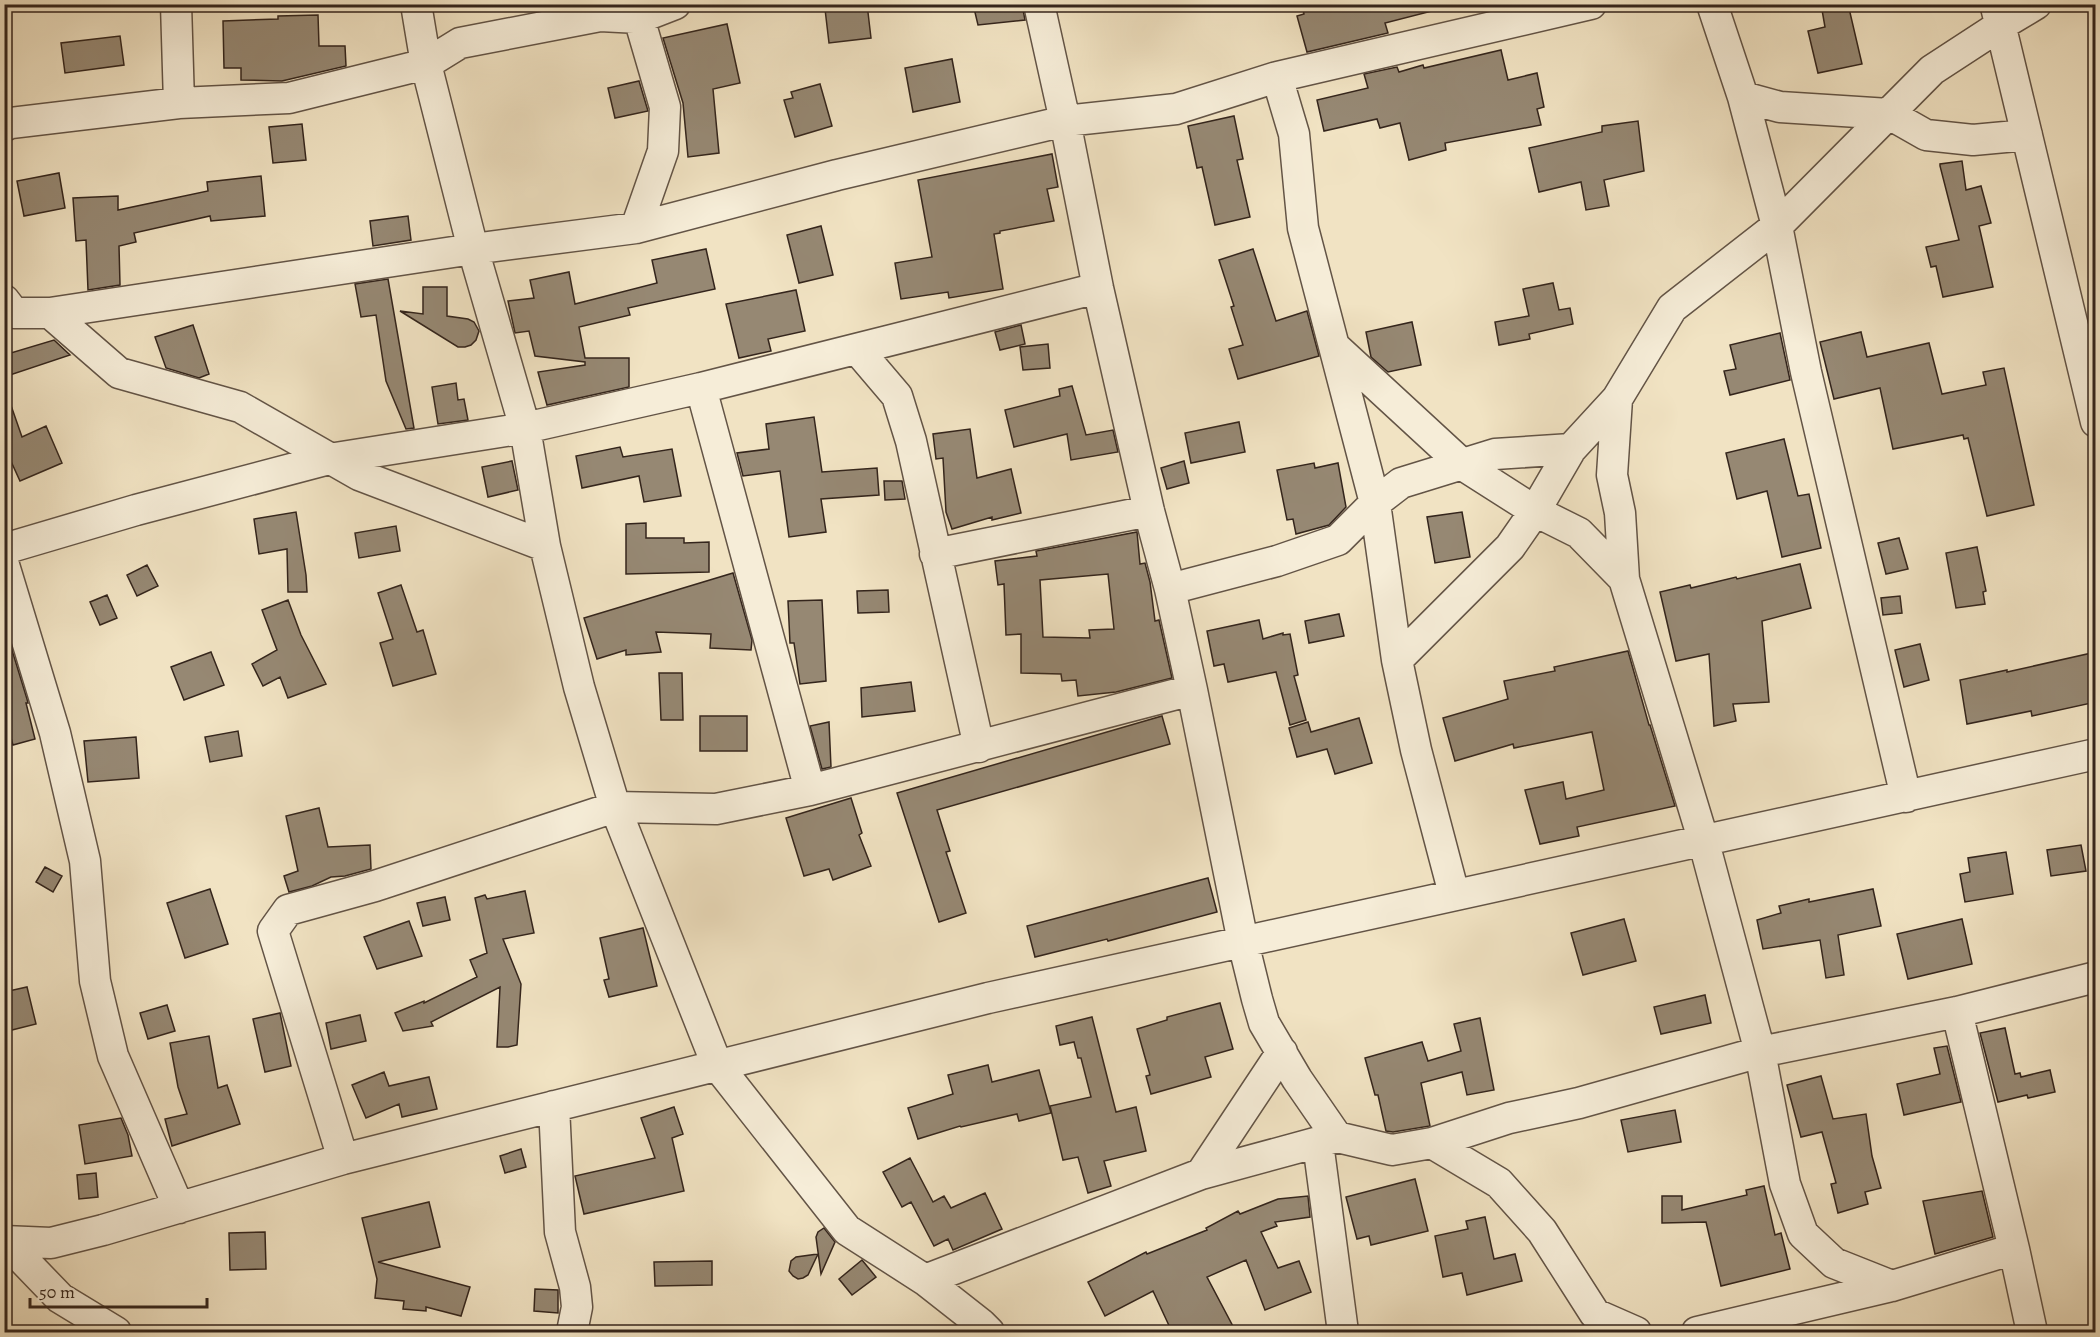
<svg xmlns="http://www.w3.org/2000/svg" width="2100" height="1337" viewBox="0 0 2100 1337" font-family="Alegreya,serif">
  <rect width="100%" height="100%" fill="#f1e3c3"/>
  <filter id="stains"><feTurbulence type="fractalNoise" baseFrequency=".00333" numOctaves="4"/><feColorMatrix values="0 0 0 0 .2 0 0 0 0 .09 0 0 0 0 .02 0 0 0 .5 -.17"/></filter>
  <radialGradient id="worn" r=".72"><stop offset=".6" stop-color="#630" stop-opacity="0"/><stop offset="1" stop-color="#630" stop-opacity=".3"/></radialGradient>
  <path fill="#968873" stroke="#34251c" stroke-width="1.5" fill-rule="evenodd" d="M 867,4 L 871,38 L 829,43 L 825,9 Z
    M 973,4 L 1022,4 L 1025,20 L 978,25 Z
    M 1302,4 L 1431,4 L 1432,11 L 1385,23 L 1388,33 L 1307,52 L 1297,16 L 1304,14 Z
    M 1821,4 L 1848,4 L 1862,64 L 1818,73 L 1808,31 L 1825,27 Z
    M 318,15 L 319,46 L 345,46 L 346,66 L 282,81 L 241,80 L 241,68 L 224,68 L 223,21 L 278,19 L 278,16 Z
    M 727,24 L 740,83 L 713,89 L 719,153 L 688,157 L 683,103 L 663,38 Z
    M 120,36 L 124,65 L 65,73 L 61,43 Z
    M 1501,50 L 1508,80 L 1537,73 L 1544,107 L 1537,109 L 1541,125 L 1445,143 L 1446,150 L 1409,160 L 1400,123 L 1380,128 L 1377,119 L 1324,131 L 1317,100 L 1368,88 L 1364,74 L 1397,67 L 1399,72 L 1423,65 L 1424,68 Z
    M 952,59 L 960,102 L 913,112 L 905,68 Z
    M 639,81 L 648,111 L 615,118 L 608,88 Z
    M 820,84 L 832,126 L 795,137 L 784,100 L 793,98 L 791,92 Z
    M 1234,116 L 1243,159 L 1237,160 L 1250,217 L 1215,225 L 1202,167 L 1197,168 L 1188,126 Z
    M 1638,121 L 1644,171 L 1604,180 L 1609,206 L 1586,210 L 1581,182 L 1539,192 L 1529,148 L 1602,132 L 1602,126 Z
    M 302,124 L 306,160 L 273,163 L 269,127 Z
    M 1052,154 L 1058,187 L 1047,189 L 1054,221 L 1000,231 L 1000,233 L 994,234 L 1003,289 L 949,298 L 948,292 L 901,299 L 895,263 L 932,257 L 918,180 Z
    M 1962,161 L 1966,190 L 1981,186 L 1991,223 L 1979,226 L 1993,287 L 1943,297 L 1936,266 L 1931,267 L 1926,247 L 1959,240 L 1940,166 L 1940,164 Z
    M 59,173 L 65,208 L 24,216 L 17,181 Z
    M 261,176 L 265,216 L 211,221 L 210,216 L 134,233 L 136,242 L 119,246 L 120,285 L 88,290 L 86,240 L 76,241 L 73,198 L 118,196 L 118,210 L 208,191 L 207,182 Z
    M 408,216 L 411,240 L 373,246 L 370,221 Z
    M 821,226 L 833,275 L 799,283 L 787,235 Z
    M 706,249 L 715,289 L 628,308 L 630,315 L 579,327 L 585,358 L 629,358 L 629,387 L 547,405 L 538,372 L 585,365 L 585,362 L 535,356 L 529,331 L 515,333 L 508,301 L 534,298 L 530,280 L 569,272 L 575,304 L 657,283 L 652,260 Z
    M 1253,249 L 1276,321 L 1307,311 L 1319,356 L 1238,379 L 1229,349 L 1243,345 L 1231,307 L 1234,306 L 1219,260 Z
    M 388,279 L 414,428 L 406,429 L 386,381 L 376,315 L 361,317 L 355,284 Z
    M 1553,283 L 1559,310 L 1570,308 L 1573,324 L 1529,334 L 1530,339 L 1499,345 L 1495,322 L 1529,316 L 1523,289 Z
    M 423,287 L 447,287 L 447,316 L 468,319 L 474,322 L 479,331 L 476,340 L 471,345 L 465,347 L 458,347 L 400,311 L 423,314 Z
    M 796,290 L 805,331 L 768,339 L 771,351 L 739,358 L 726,304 Z
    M 1412,322 L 1421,365 L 1388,372 L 1371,357 L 1366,332 Z
    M 193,325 L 209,374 L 199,378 L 166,368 L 155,337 Z
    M 1021,325 L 1025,344 L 1000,350 L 995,332 Z
    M 1861,332 L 1867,357 L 1929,343 L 1942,394 L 1986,385 L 1983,372 L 2004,368 L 2034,505 L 1987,516 L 1968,438 L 1964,439 L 1963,435 L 1893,449 L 1880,388 L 1834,399 L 1820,342 Z
    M 1780,333 L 1790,380 L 1730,395 L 1724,371 L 1736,369 L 1730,345 Z
    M 54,340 L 70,355 L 4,377 L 4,355 Z
    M 1048,344 L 1050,368 L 1023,370 L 1020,347 Z
    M 456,383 L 458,400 L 464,399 L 468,420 L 438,424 L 432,387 Z
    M 1072,386 L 1086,435 L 1113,430 L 1118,452 L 1071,460 L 1067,434 L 1014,447 L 1005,410 L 1060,396 L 1059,389 Z
    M 7,394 L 22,437 L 46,426 L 62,463 L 20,481 L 4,446 L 4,395 Z
    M 814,417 L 822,472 L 877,468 L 879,495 L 821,499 L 826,532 L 789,537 L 780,471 L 743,476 L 737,453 L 769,449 L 766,424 Z
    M 1239,422 L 1245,452 L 1191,463 L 1185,433 Z
    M 970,429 L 977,478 L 1011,469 L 1021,513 L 992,520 L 992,517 L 952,529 L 946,512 L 943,458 L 936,459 L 933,434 Z
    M 1784,439 L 1798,496 L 1809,494 L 1821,548 L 1782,557 L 1767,491 L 1737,499 L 1726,453 Z
    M 620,447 L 623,457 L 672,449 L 681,496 L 644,502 L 639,476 L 582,488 L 576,456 Z
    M 512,461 L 518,490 L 488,497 L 482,467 Z
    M 1184,461 L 1189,483 L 1167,489 L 1161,468 Z
    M 1314,463 L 1315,468 L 1338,463 L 1346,507 L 1329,525 L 1296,534 L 1293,519 L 1287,520 L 1277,470 Z
    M 884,481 L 902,481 L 905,499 L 885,500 Z
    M 296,512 L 306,575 L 307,592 L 288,592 L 287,549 L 259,554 L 254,519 Z
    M 1462,512 L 1470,557 L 1435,563 L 1427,517 Z
    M 646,523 L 646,538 L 684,538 L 684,543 L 709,542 L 709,572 L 626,574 L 626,524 Z
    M 396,526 L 400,551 L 359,558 L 355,533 Z
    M 1137,532 L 1140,564 L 1145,563 L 1150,582 L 1155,621 L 1159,620 L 1172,678 L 1116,692 L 1078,696 L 1076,680 L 1062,681 L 1061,674 L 1021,673 L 1021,634 L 1006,635 L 1004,584 L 998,585 L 995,561 L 1037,556 L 1036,551 ZM 1108,574 L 1114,629 L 1089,630 L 1090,638 L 1043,637 L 1040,580 Z
    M 1899,538 L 1908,569 L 1886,574 L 1878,543 Z
    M 1977,547 L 1986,591 L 1983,592 L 1985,604 L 1956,608 L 1946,553 Z
    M 1800,564 L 1811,608 L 1762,621 L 1769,702 L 1733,704 L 1736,721 L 1714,726 L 1709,654 L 1676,661 L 1660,592 L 1690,585 L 1691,588 L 1736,577 L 1737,579 Z
    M 147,565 L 158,586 L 137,596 L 127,575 Z
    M 733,573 L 752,640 L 751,650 L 710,648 L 711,634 L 656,632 L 661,652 L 626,655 L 626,650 L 597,659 L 584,618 Z
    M 401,585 L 417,632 L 423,630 L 436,674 L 393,686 L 380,643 L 393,639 L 378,593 Z
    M 888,590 L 889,612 L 858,613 L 857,591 Z
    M 107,595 L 117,618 L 100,625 L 90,602 Z
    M 1900,596 L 1902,613 L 1883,615 L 1881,598 Z
    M 288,600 L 301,635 L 326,684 L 288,698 L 280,677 L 263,686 L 252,664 L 277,650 L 262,610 Z
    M 822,600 L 826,681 L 800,684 L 794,643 L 790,643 L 788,601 Z
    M 1339,614 L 1344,636 L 1309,643 L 1305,621 Z
    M 1259,620 L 1263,639 L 1283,633 L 1283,635 L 1290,634 L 1298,675 L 1294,676 L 1306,720 L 1290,725 L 1276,672 L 1228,682 L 1224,664 L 1214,666 L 1207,631 Z
    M 8,637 L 27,699 L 28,703 L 26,703 L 35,739 L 13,745 L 4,713 L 4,638 Z
    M 1920,644 L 1929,680 L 1904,687 L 1895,650 Z
    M 1628,651 L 1649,725 L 1650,725 L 1675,806 L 1577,827 L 1579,836 L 1540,844 L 1525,790 L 1563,782 L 1566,799 L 1604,790 L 1592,732 L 1514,748 L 1513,744 L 1455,761 L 1443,718 L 1508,699 L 1504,681 L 1555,671 L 1554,667 Z
    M 211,652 L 224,685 L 184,700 L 171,667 Z
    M 2096,652 L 2096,702 L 2032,716 L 2031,711 L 1967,724 L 1960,680 L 2007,670 L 2007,672 Z
    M 659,673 L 682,673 L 683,720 L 661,720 Z
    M 911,682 L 915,711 L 862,717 L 861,688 Z
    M 700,716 L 747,716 L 747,751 L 700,751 Z
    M 1162,716 L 1170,744 L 937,810 L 950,851 L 946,852 L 966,913 L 939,922 L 897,793 Z
    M 1359,718 L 1372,763 L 1335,774 L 1327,749 L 1297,757 L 1289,728 L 1308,722 L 1311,732 Z
    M 829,722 L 831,767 L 822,769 L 810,726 Z
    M 238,731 L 242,756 L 210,762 L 205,737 Z
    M 136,737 L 139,778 L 88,782 L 84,741 Z
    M 851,798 L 862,833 L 859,835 L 871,866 L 833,880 L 829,869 L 804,876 L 786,818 Z
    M 319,808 L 328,847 L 370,845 L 371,869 L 345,876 L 331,877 L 312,886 L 289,892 L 284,876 L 298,871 L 286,816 Z
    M 2081,845 L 2086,871 L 2051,876 L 2047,850 Z
    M 2006,852 L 2013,894 L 1965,902 L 1960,874 L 1970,872 L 1968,858 Z
    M 45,867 L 62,876 L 53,892 L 36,882 Z
    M 1208,878 L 1217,912 L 1108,941 L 1107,939 L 1035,957 L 1027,926 Z
    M 210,889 L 228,944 L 185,958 L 167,903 Z
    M 1873,889 L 1881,926 L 1838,935 L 1844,975 L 1826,978 L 1820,940 L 1763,949 L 1757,920 L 1781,913 L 1779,906 L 1809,899 L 1809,902 Z
    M 525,891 L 534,933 L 503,939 L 521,984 L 517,1045 L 508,1047 L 497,1047 L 500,987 L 431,1022 L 433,1026 L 403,1031 L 395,1013 L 424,1001 L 424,1003 L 477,977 L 470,960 L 487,953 L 475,898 L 485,895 L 487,899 Z
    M 445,897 L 450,920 L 423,926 L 417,903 Z
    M 1624,919 L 1636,961 L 1583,975 L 1571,933 Z
    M 1962,919 L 1972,964 L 1908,979 L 1897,934 Z
    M 409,921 L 422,956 L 377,969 L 364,937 Z
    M 643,928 L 657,986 L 609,997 L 604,980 L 609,979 L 600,938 Z
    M 27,987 L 36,1024 L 4,1032 L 4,992 Z
    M 1705,995 L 1711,1023 L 1661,1034 L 1654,1007 Z
    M 1220,1003 L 1233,1049 L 1205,1057 L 1211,1077 L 1151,1094 L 1146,1076 L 1150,1075 L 1137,1029 L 1167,1020 L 1167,1017 Z
    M 167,1005 L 175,1031 L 148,1039 L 140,1013 Z
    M 280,1013 L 291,1066 L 265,1072 L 253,1019 Z
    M 360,1015 L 366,1041 L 331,1049 L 326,1023 Z
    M 1092,1017 L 1116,1112 L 1136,1107 L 1146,1151 L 1104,1161 L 1111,1186 L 1088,1193 L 1078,1157 L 1063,1160 L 1050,1106 L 1091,1097 L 1081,1058 L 1078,1058 L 1074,1042 L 1060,1045 L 1056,1026 Z
    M 1480,1018 L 1494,1090 L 1467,1095 L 1462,1072 L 1421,1083 L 1430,1126 L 1393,1132 L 1386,1131 L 1378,1095 L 1375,1095 L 1365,1058 L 1422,1042 L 1428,1061 L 1461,1051 L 1454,1024 Z
    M 2005,1028 L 2015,1074 L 2020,1073 L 2021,1077 L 2050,1070 L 2055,1092 L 2028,1098 L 2027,1095 L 1998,1102 L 1980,1033 Z
    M 209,1036 L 218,1088 L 227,1085 L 240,1124 L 172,1146 L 165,1119 L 187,1114 L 178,1087 L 170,1043 Z
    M 1947,1046 L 1961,1102 L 1904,1115 L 1897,1084 L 1940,1074 L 1934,1048 Z
    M 988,1065 L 992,1082 L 1039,1070 L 1051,1113 L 1019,1121 L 1017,1114 L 961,1127 L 960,1126 L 918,1139 L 908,1108 L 953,1094 L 948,1075 Z
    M 384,1072 L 389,1086 L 429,1077 L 437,1109 L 402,1117 L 399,1104 L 366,1118 L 352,1085 Z
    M 1821,1076 L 1833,1119 L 1866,1114 L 1872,1156 L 1881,1188 L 1865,1192 L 1868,1204 L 1838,1213 L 1831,1184 L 1836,1183 L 1822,1132 L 1801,1137 L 1787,1085 Z
    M 674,1107 L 683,1134 L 672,1138 L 684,1191 L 584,1214 L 575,1176 L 655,1158 L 641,1118 Z
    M 1675,1110 L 1681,1142 L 1628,1152 L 1621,1120 Z
    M 121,1118 L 128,1135 L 132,1156 L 85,1164 L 79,1125 Z
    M 521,1149 L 526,1167 L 505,1173 L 500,1156 Z
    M 910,1158 L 933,1202 L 944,1196 L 951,1208 L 985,1193 L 1002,1229 L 953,1250 L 948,1239 L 934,1246 L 911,1202 L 902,1207 L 883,1172 Z
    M 96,1173 L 98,1197 L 79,1199 L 77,1175 Z
    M 1415,1179 L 1428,1231 L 1371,1245 L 1369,1236 L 1357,1239 L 1346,1197 Z
    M 1764,1186 L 1775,1235 L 1781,1233 L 1790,1269 L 1721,1286 L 1706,1222 L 1662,1223 L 1662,1196 L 1682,1196 L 1682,1210 L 1747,1195 L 1746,1190 Z
    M 1982,1191 L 1993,1237 L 1935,1254 L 1923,1201 Z
    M 1308,1196 L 1310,1217 L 1275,1222 L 1277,1226 L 1261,1232 L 1278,1268 L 1299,1261 L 1311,1292 L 1265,1310 L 1246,1260 L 1207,1277 L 1236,1332 L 1172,1332 L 1153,1291 L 1105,1316 L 1088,1282 L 1146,1252 L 1147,1254 L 1207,1230 L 1206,1228 L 1238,1211 L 1240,1214 L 1278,1199 Z
    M 429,1202 L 440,1247 L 378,1262 L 470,1287 L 461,1316 L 426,1307 L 426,1311 L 403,1309 L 404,1301 L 375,1298 L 377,1279 L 362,1218 Z
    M 1485,1217 L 1494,1259 L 1515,1254 L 1522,1281 L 1467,1295 L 1462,1273 L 1443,1277 L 1435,1236 L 1468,1229 L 1466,1221 Z
    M 824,1228 L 835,1242 L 821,1274 L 816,1237 L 818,1232 Z
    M 265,1232 L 266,1269 L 230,1270 L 229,1233 Z
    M 818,1254 L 808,1275 L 803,1278 L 798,1279 L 793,1276 L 789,1271 L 791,1261 L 796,1257 Z
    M 862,1260 L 876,1277 L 852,1295 L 839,1279 Z
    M 712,1261 L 712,1285 L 655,1286 L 654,1262 Z
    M 535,1289 L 558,1290 L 558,1313 L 534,1311 Z"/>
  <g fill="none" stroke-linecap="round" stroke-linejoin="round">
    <g stroke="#635446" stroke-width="33">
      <path id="minor" d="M 176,4 L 179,103
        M 416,4 L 426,64 L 473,249 L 525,428 L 545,546 L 579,687 L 615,807 L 717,1065 L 847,1230 L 925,1280 L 981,1324 L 989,1332
        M 1039,4 L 1065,121 L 1098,288 L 1149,511 L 1170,589 L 1192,690 L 1243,942 L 1257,999 L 1264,1023 L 1297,1079 L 1337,1137
        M 1712,4 L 1743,97 L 1777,226 L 1806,372 L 1906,797
        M 1996,7 L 2096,422
        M 1277,77 L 1294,134 L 1303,228 L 1375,503 L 1397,660 L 1416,750 L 1454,894
        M 1743,97 L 1780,107 L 1889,114 L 1926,135 L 1973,140 L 2027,135
        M 4,126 L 11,123 L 179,103 L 289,98 L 426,64 L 460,43 L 600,16 L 639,18 L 675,4
        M 636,228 L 663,151 L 665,107 L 639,18
        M 4,300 L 14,313 L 50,313 L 473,249 L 636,228 L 837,175 L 1065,121 L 1176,109 L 1277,77 L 1591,4
        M 50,313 L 119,373 L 240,407 L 359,475 L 545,546
        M 1335,347 L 1463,465 L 1535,511 L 1579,533 L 1624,579
        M 857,349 L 897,396 L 911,441 L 979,747
        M 701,388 L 810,790
        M 1617,399 L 1612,475 L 1620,513 L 1624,579 L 1703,839 L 1760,1052 L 1785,1184 L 1803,1234 L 1834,1263 L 1892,1286
        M 4,549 L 136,510 L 329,459 L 525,428 L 701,388 L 1098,288
        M 935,554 L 1149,511
        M 4,565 L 55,733 L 85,861 L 95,981 L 113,1056 L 179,1208
        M 1170,589 L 1277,561 L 1338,540 L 1375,503 L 1401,483 L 1495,454 L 1571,449
        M 1397,660 L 1510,547 L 1535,511 L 1571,449 L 1617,399 L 1672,308 L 1777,226 L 1932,70 L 2001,25 L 2036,4
        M 1957,1012 L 2014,1249 L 2032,1332
        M 554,1106 L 560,1232 L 575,1287 L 577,1307 L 572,1332
        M 1318,1143 L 1343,1332
        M 1432,1143 L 1499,1183 L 1542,1231 L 1595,1314 L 1636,1332
        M 343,1159 L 273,931 L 288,910 L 375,886 L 615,807 L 716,809 L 810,790 L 1192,690
        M 1201,1174 L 1282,1052
        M 4,1241 L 51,1243 L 103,1230 L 343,1159 L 988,998 L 2096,754
        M 5,1241 L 60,1298 L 116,1332
        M 925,1280 L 1201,1174 L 1337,1137 L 1392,1150 L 1432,1143 L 1509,1118 L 1579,1103 L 1760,1052 L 1957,1012 L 2096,977
        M 1697,1332 L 1892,1286 L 2014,1249"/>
    </g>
    <use href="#minor" stroke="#f6edd8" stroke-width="30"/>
  </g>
  <rect width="2100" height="1337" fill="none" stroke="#f1e3c3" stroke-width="24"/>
  <rect x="6" y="6" width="2088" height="1325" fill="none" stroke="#34251c" stroke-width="3"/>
  <rect x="12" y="12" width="2076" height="1313" fill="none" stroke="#34251c" stroke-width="1.5"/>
  <path d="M30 1298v9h177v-9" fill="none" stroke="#34251c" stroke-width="3"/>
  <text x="39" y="1298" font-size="18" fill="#34251c" stroke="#f6edd8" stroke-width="4.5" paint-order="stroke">50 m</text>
  <rect width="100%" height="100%" filter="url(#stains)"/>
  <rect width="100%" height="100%" fill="url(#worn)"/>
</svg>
